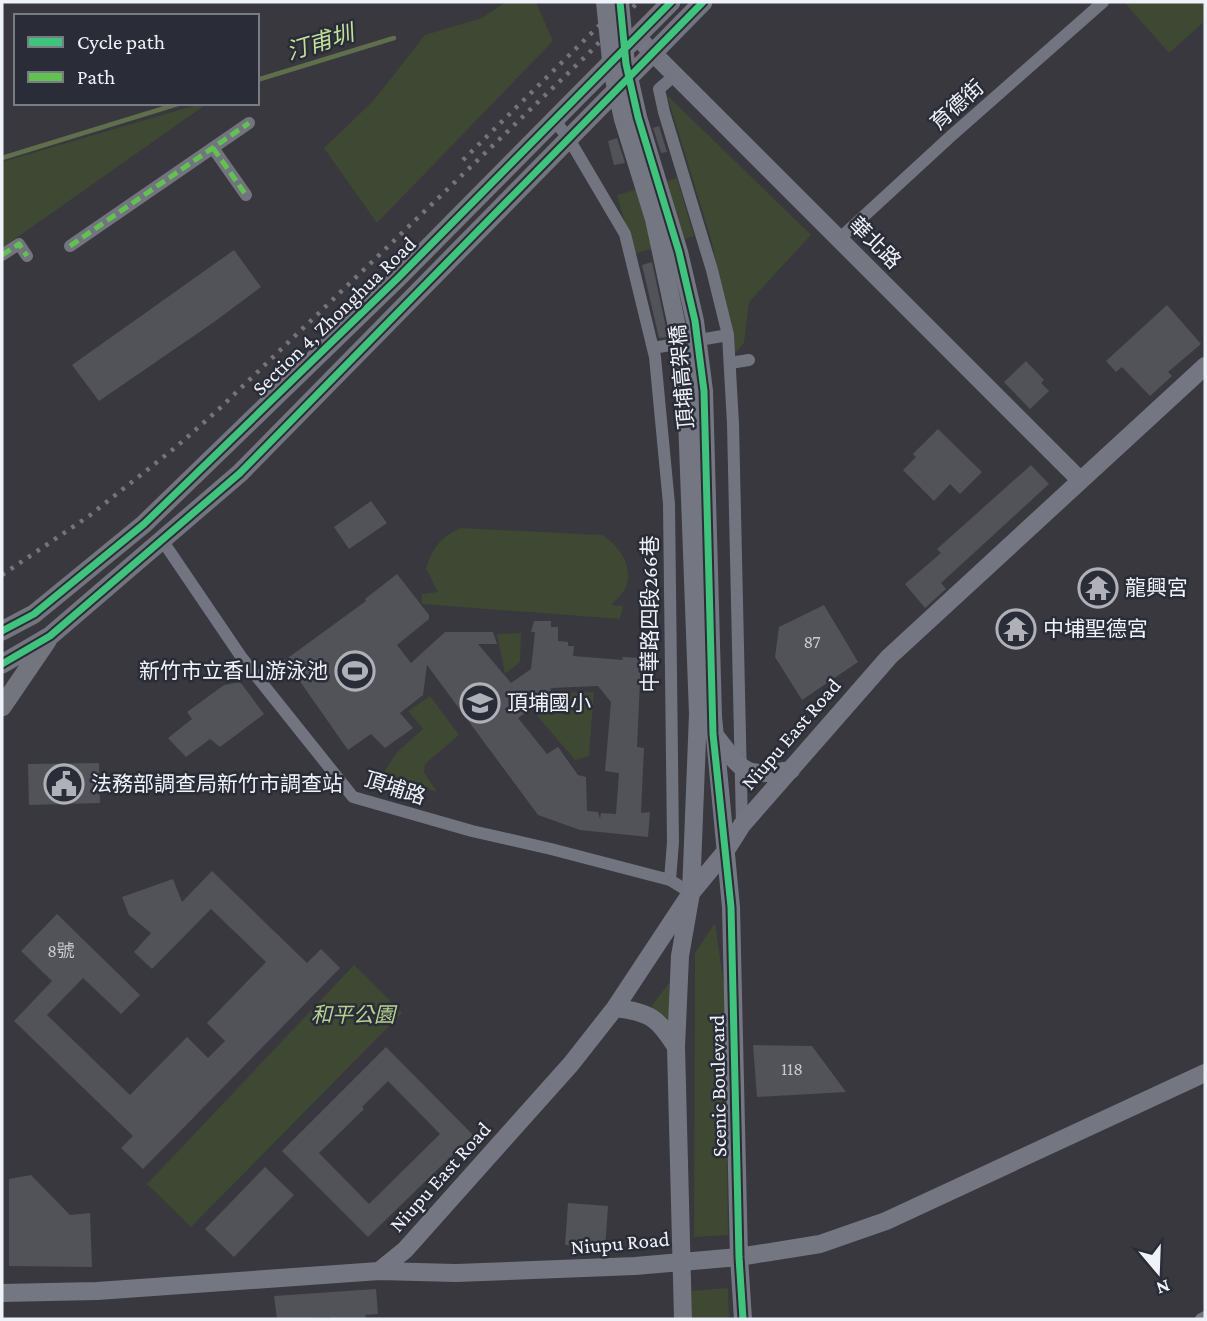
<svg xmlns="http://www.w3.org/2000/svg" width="1207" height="1321" viewBox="0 0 1207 1321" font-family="'Crimson Pro','Noto Sans TC',serif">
  <rect width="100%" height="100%" fill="#38383e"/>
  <path fill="#3f4832" d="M 506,2 L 536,2 L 553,41 L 377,223 L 324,148 L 374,100 L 425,35 L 482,18 Z
    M 1124,2 L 1205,2 L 1205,21 L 1169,53 Z
    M 667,95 L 811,235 L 749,302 L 744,343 L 735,353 L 711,239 Z
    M 203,103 L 208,103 L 2,248 L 2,162 Z
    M 677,178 L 694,236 L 634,254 L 617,195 Z
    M 461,528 L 602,535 C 619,545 634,567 626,587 C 623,594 616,600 611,605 L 623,606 L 620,619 L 422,604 L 422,594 L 438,592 L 426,568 C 433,548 441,536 461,528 Z
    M 521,633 L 520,662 L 505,674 L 497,634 Z
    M 594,692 L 589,756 L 575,760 L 534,712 L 557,693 Z
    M 430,696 L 459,735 L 425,764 L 424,772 L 437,792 L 382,775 L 397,752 L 423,729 L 408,711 Z
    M 715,923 L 725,993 L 728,1235 L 694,1237 L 695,953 Z
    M 354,965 L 402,1013 L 191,1227 L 147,1184 Z
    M 669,983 L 669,1020 L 651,1007 Z
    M 728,1288 L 729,1319 L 692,1319 L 692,1291 Z"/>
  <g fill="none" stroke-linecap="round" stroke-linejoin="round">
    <path stroke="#606f4b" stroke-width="4.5" d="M 257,80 L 394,38
      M 2,158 L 181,103"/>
  </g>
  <path fill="#525358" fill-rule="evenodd" d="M 659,126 L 667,152 L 661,153 L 653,128 Z
    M 617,138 L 625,163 L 614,165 L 608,141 Z
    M 234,250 L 261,287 L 214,322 L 99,401 L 72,365 Z
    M 652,262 L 668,337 L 659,338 L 642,265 Z
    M 1167,305 L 1201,344 L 1168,372 L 1172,376 L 1150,396 L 1122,367 L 1116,372 L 1106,361 Z
    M 1026,361 L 1044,380 L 1041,383 L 1049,391 L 1030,409 L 1004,382 Z
    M 938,429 L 982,472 L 960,494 L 950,484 L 934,501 L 903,470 L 916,457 L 913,454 Z
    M 1031,465 L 1049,484 L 941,583 L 946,589 L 925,608 L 905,584 L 941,553 L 937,549 Z
    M 371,501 L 387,523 L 349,549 L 334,527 Z
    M 1095,570 L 1115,593 L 1100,606 L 1080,584 Z
    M 397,574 L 429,615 L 429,619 L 397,645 L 411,663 L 445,632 L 493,632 L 497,644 L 478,644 L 511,683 L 531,669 L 535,632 L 531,632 L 534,621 L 551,621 L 551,627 L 558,627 L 558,641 L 568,642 L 568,646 L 574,646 L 573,656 L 623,660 L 622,657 L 641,658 L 637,747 L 644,748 L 641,813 L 650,812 L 648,837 L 580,830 L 538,815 L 427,665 L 423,695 L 400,713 L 413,728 L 385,748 L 371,734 L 348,750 L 285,660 L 366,601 L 365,599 ZM 598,686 L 611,702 L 605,771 L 619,773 L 616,814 L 601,813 L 600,819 L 598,812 L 587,811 L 586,777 L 578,775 L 558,747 L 547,754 L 518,718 L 549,696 L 551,688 Z
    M 824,605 L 858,662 L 802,700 L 775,657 L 779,627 Z
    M 1024,620 L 1027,634 L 1008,638 L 1005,624 Z
    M 240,682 L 264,714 L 220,747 L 210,739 L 186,757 L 168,738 L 192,719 L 187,712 L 224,685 Z
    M 99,763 L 100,803 L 29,805 L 28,764 Z
    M 212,871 L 307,963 L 321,949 L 340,968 L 143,1169 L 121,1148 L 133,1136 L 14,1021 L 52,981 L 21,951 L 57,914 L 140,995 L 121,1014 L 83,978 L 47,1015 L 130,1095 L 187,1037 L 208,1058 L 225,1041 L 207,1023 L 266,962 L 211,909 L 152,969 L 134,952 L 151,933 L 129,915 L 122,897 L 173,879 L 182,902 Z
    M 753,1045 L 812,1046 L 846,1092 L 757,1097 Z
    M 386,1047 L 473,1135 L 368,1237 L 282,1151 ZM 388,1081 L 440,1134 L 369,1204 L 319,1153 L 364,1109 L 362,1107 Z
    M 265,1167 L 294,1195 L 234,1257 L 205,1229 Z
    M 31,1175 L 70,1215 L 90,1213 L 92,1267 L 9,1266 L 9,1179 Z
    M 568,1203 L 608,1206 L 605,1248 L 565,1245 Z
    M 376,1289 L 378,1314 L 365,1315 L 366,1319 L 330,1319 L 330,1317 L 277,1319 L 274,1296 Z"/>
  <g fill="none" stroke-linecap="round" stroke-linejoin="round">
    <path stroke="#72747f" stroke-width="12" d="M 675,75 L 659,89 L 664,112 L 712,270 L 728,335 L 733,424 L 742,825
      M 555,121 L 569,139 L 625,234 L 655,357 L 669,504 L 673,842 L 670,880
      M 213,148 L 246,195
      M 839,239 L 951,136 L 1103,2
      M 70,246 L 249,123
      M 2,255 L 19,244 L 27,256
      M 653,348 L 728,335
      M 730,363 L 749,360
      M 162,540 L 242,658 L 353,797 L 472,831 L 551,849 L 670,880 L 691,893
      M 1201,1319 L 1205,1317"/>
    <path stroke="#747682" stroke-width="18" d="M 637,37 L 1080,480
      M 713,716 L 731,907 L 739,1257 L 743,1319
      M 714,734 C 744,772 741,778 791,770
      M 615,1008 C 650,1012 658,1018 676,1047
      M 379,1271 L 405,1250 L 571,1064 L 615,1008 L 691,893 L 725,852 L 742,825 L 889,657 L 1205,366
      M 2,1293 L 97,1291 L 379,1271 L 456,1273 L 635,1266 L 739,1257 L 820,1244 L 886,1221 L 1205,1073
      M 683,1319 L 676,1047 L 680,956 L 691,893 L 698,714"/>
    <path stroke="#72747e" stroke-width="19" d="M 2,631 L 34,614 L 144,524 L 398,278 L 671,2
      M 2,664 L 50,636 L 240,473 L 703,2
      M 2,707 L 47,641"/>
    <path stroke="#74747c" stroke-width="4.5" stroke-dasharray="3.5 7" stroke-linecap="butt" d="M 463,160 L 623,2
      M 2,575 L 89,516 L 176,447 L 218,410 L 588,54 L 638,2"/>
    <path stroke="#747682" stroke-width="18" d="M 605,2 L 612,70 L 623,119 L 654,219 L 685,364 L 698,714
      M 620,2 L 626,64 L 638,117 L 679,252 L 695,321 L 704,391 L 713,716"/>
    <path stroke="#63c152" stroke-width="5" stroke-dasharray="10 5" stroke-linecap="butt" d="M 213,148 L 246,195
      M 70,246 L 249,123
      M 2,255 L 19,244 L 27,256"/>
    <g stroke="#2a2c37" stroke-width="11">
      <path id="cycleway" d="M 620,2 L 626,64 L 638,117 L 679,252 L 695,321 L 704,391 L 713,734 L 731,907 L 739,1257 L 743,1319
        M 2,631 L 34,614 L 144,524 L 398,278 L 671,2
        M 2,664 L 50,636 L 240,473 L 703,2"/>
    </g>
    <use href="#cycleway" stroke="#40c37c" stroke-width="7"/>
  </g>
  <defs>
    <g id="temple-ring" transform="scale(2.0125)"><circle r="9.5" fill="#2a2c37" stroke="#b0b1b8" stroke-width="1.5"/><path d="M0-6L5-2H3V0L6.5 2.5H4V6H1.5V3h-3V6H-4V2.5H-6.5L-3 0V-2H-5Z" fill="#b0b1b8"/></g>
    <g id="stadium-ring" transform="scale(2.0125)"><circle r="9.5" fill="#2a2c37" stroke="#b0b1b8" stroke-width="1.5"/><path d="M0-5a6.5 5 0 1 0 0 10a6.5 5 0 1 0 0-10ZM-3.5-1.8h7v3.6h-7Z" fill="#b0b1b8"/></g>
    <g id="school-ring" transform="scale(2.0125)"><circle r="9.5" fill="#2a2c37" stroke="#b0b1b8" stroke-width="1.5"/><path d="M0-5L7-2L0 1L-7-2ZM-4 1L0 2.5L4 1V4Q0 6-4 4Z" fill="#b0b1b8"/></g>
    <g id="civic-ring" transform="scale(2.0125)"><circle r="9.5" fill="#2a2c37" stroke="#b0b1b8" stroke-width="1.5"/><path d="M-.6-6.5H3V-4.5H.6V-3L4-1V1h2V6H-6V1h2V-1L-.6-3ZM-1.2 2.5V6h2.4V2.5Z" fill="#b0b1b8"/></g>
  </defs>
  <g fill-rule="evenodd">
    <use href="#temple-ring" x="1098" y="588"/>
    <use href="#temple-ring" x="1016" y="629"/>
    <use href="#stadium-ring" x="355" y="671"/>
    <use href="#school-ring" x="480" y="703"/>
    <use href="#civic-ring" x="64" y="784"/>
  </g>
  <g text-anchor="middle" stroke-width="5" stroke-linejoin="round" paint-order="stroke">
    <g font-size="18" fill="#c8cad2">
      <text x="812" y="648">87</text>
      <text x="61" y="957">8號</text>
      <text x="792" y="1075">118</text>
    </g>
    <g font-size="21" fill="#f0f2fa" stroke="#2a2c37">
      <text transform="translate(957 105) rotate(-42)" y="7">育德街</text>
      <text transform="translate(875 243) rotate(45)" y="7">華北路</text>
      <text transform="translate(334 316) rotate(-44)" y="7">Section 4, Zhonghua Road</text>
      <text transform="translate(682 377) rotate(-95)" y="7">頂埔高架橋</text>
      <text transform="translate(650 614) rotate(-90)" y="7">中華路四段266巷</text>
      <text transform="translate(791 734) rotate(-49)" y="7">Niupu East Road</text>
      <text transform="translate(395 788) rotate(18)" y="7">頂埔路</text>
      <text transform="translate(718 1086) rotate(-91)" y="7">Scenic Boulevard</text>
      <text transform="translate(440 1177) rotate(-48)" y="7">Niupu East Road</text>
      <text transform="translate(620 1243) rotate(-5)" y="7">Niupu Road</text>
    </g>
    <g font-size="21" fill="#f0f2fa" stroke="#2a2c37" text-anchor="start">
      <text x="1125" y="595">龍興宮</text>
      <text x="1043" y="636">中埔聖德宮</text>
      <text x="328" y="678" text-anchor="end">新竹市立香山游泳池</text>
      <text x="507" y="710">頂埔國小</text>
      <text x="91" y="791">法務部調查局新竹市調查站</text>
    </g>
    <g font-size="21" font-style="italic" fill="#b7d290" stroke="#2a2c37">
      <text x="353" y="1022">和平公園</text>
    </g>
    <g font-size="23" font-style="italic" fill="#c3df9c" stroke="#2a2c37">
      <text transform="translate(320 42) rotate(-17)" y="8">汀甫圳</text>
    </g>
  </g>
  <rect width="1207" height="1321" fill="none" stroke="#f0f2fa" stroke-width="7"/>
  <rect x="14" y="14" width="245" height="91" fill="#2a2c37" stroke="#797b85" stroke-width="2"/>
  <rect x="28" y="37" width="35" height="10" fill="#40c37c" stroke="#797b85" stroke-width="2"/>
  <text x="77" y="49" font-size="21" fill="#f0f2fa">Cycle path</text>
  <rect x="28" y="72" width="35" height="10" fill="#63c152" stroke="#797b85" stroke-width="2"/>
  <text x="77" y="84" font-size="21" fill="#f0f2fa">Path</text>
  <g transform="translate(1158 1272) rotate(161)" stroke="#2a2c37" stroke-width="5" paint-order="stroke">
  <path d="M0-5L12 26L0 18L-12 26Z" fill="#f0f2fa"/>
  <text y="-10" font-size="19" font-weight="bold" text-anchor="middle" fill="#f0f2fa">N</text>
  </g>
</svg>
